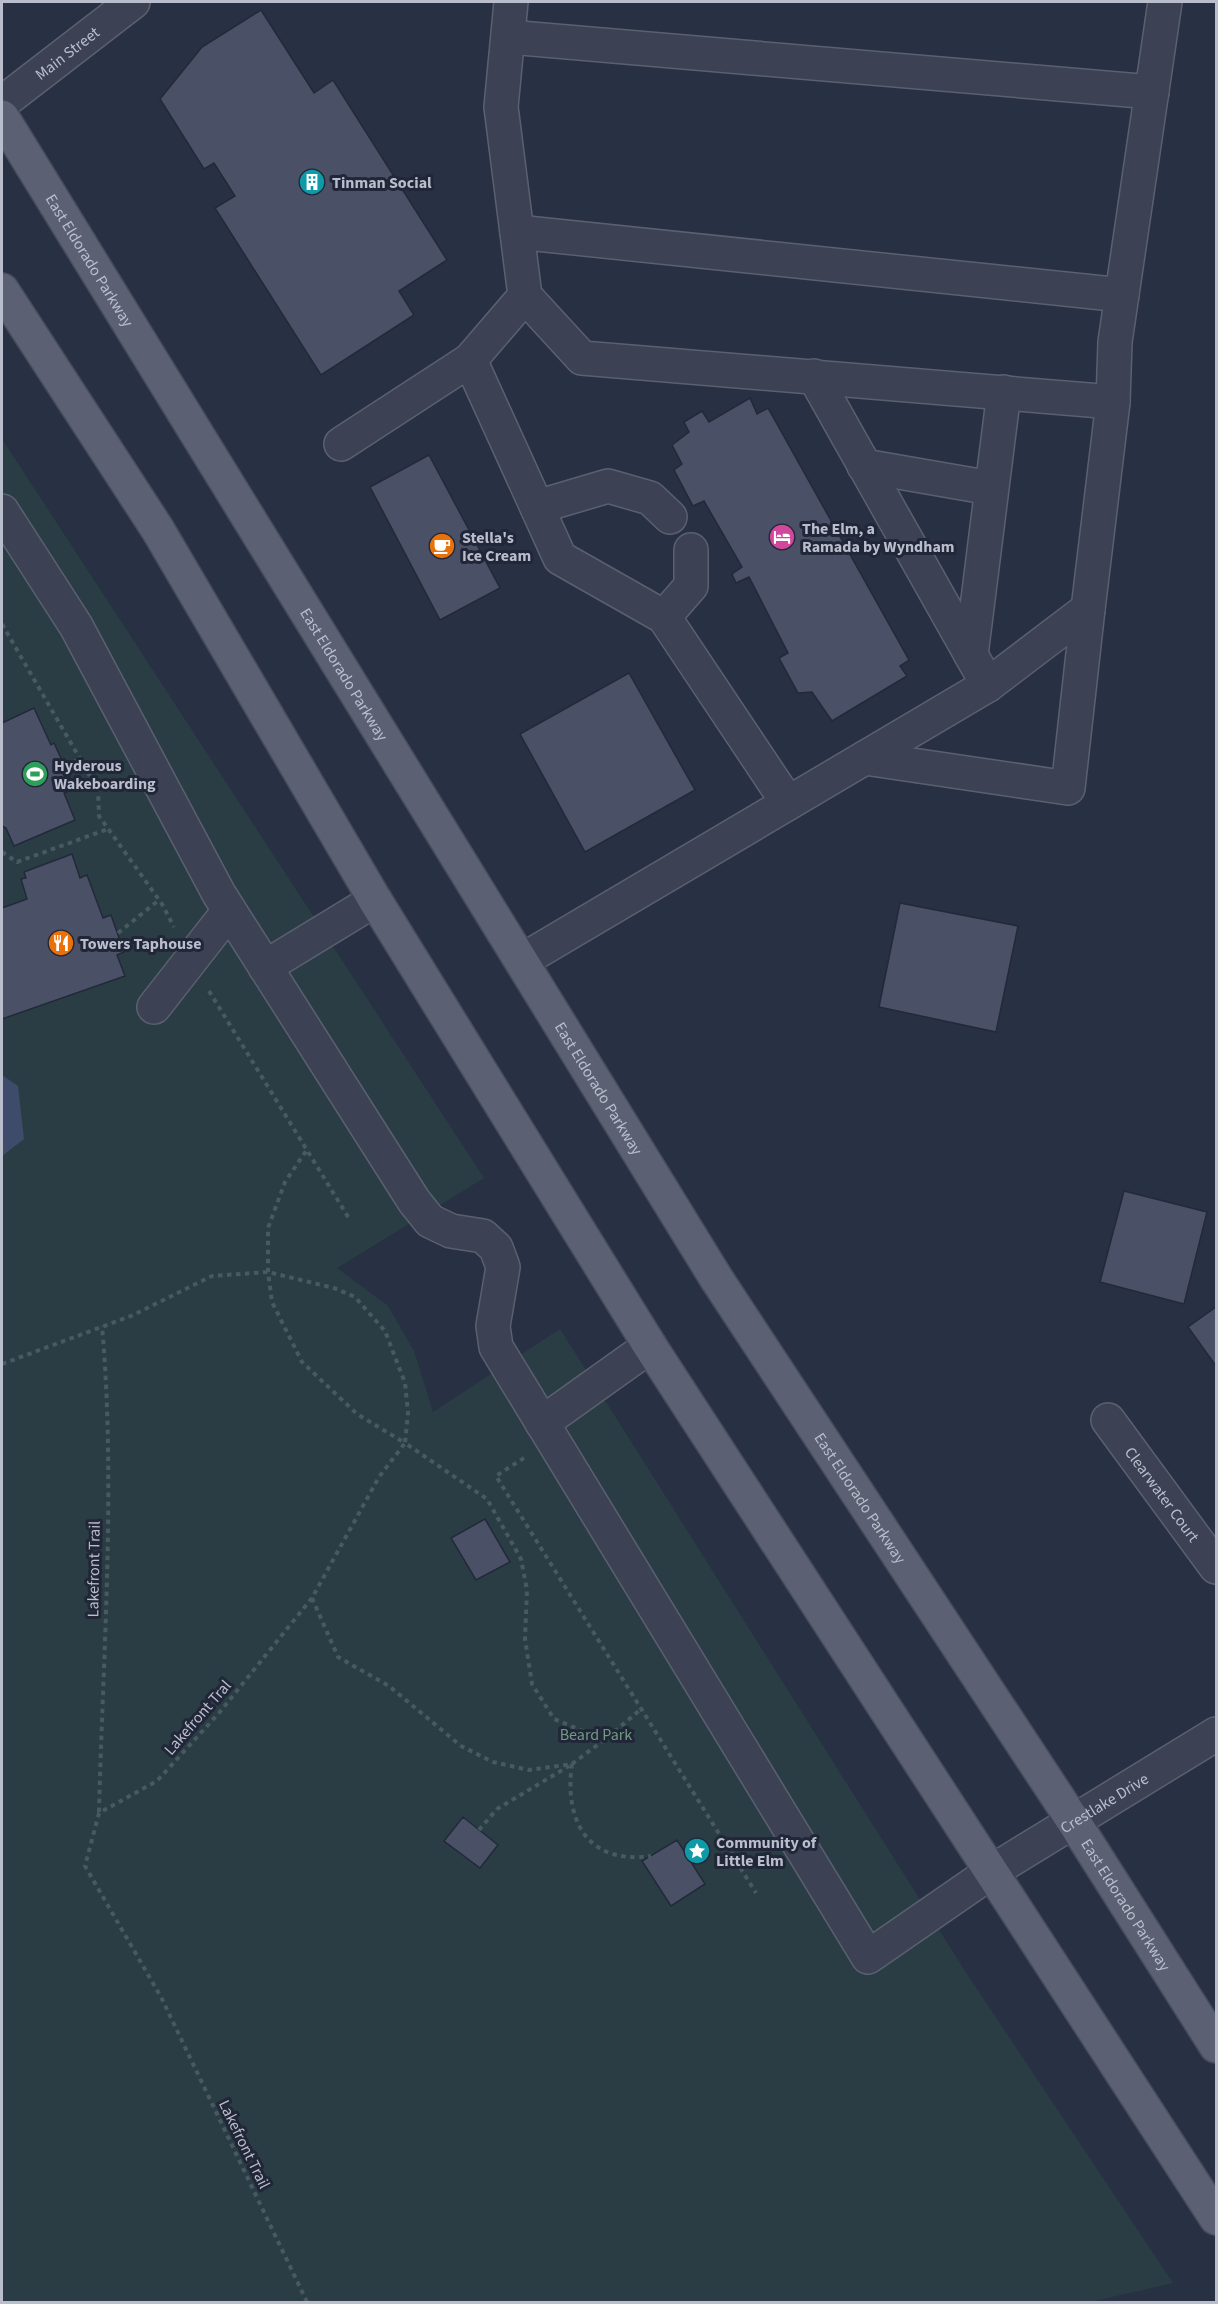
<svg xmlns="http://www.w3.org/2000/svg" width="1218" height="2304" viewBox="0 0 1218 2304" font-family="'Source Sans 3',sans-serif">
  <rect width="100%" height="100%" fill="#283043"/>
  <path fill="#2a3d44" d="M 2,439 L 484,1178 L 337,1268 L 388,1306 L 414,1351 L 433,1412 L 560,1329 L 965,1971 L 1173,2283 L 1090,2302 L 2,2302 Z"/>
  <path fill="#3e4b6b" d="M 2,1075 L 18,1086 L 24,1139 L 2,1156 Z"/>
  <path fill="#4a5167" stroke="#23293a" stroke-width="1.5" d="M 261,10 L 314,93 L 333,80 L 447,260 L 399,291 L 414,315 L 321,375 L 215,208 L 235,196 L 214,163 L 204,169 L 160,99 L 202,47 Z
    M 750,398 L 757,414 L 768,408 L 909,660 L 900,666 L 907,676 L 832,721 L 812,692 L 798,693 L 779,658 L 788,653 L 749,577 L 736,583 L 732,574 L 742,567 L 704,501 L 693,506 L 674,470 L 682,464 L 672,445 L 689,432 L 684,422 L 702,411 L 709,422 Z
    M 429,455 L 500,588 L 440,620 L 370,487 Z
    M 629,673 L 695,790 L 585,852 L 520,734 Z
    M 34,708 L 51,745 L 54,743 L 72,782 L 69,785 L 71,790 L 64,793 L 75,820 L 14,846 L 6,828 L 2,826 L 2,723 Z
    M 72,854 L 80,878 L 87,875 L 103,918 L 111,915 L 124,952 L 117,955 L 125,976 L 2,1019 L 2,908 L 27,899 L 21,879 L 26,878 L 24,872 Z
    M 900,903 L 1018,926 L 996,1032 L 879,1007 Z
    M 1124,1191 L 1207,1212 L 1184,1304 L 1100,1282 Z
    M 1216,1307 L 1216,1366 L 1188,1327 Z
    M 485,1519 L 510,1562 L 476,1580 L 451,1538 Z
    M 463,1817 L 498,1845 L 480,1868 L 444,1841 Z
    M 677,1840 L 705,1884 L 671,1906 L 642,1861 Z"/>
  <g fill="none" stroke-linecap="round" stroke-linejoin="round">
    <g stroke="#5b6070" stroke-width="36">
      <g id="minor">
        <path d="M 511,2 L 501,107 L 525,296 L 582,358 L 1113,402 L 1115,342 L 1165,2"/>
        <path d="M 508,37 L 1152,92"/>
        <path id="s1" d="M 2,103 L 133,2"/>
        <path d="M 517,232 L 1122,295"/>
        <path d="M 525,296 L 470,360 L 560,558 L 664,617 L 788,803"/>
        <path d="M 814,376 L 988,685"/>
        <path d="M 341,444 L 470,360"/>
        <path d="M 864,466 L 991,488"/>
        <path d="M 537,507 L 608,486 L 650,498 L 670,517"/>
        <path id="s2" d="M 2,511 L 76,626 L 219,894 L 414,1201 L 430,1221 L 451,1231 L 483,1236 L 496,1248 L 503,1267 L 493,1326 L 496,1347 L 868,1957 L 991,1872 L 1216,1734"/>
        <path d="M 664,617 L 691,586 L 691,550"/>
        <path d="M 971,655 L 1004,392"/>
        <path d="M 865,758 L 1068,788 L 1088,609"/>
        <path d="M 523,960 L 988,685 L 1088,609 L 1113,402"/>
        <path d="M 265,967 L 375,900"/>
        <path d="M 154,1007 L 229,911"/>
        <path id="s3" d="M 1108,1420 L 1216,1567"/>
        <path d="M 542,1423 L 650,1346"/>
      </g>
    </g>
    <g stroke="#464b5c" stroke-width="36">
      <g id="major">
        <path id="s4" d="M 2,117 L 716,1278 L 1074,1822 L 1216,2046"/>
        <path d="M 2,290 L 158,530 L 375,900 L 650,1346 L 1216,2218"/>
      </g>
    </g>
    <path stroke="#485a60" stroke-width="4" stroke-dasharray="4.5 4.5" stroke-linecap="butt" d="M 2,624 L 98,790 L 99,816 L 162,904 L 174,927
      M 65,766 L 80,759
      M 2,852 L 17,862 L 108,829
      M 118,933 L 159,900
      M 209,991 L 350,1220
      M 2,1364 L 131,1316 L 212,1276 L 268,1272 L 334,1288 L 355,1297 L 385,1331 L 405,1383 L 408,1413 L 405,1443 L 357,1414 L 302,1362 L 272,1302 L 268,1272 L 268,1228 L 285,1182 L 306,1151
      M 524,1458 L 496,1476 L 756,1893
      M 312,1598 L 338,1657 L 389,1686 L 461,1746 L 493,1762 L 529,1770 L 572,1764 L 612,1734
      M 572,1764 C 564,1820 587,1865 651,1856
      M 99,1812 C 103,1653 116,1484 102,1326
      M 479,1830 L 497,1809 L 569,1766
      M 307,2302 L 161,1997 L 85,1866 L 99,1813 L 157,1781 L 219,1713 L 312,1598 L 379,1477 L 405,1443 L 487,1499 L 521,1559 L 527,1590 L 525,1639 L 532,1684 L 554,1719 L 585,1732 L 613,1733 L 641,1709"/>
    <use href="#minor" stroke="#3c4253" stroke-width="33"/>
    <use href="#major" stroke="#5b6172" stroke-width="33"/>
  </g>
  <defs>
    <g id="building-disc" transform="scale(1.35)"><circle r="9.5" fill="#0f9aa8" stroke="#212738"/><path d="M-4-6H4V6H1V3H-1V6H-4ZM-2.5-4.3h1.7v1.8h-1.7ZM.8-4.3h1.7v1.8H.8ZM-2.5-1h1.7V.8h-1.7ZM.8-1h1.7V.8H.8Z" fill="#fff"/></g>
    <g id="hotel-disc" transform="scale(1.35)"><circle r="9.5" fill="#d1479c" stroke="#212738"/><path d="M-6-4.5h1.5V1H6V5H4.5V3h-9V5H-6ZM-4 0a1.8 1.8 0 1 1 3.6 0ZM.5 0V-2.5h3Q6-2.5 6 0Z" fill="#fff"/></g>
    <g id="cafe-disc" transform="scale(1.35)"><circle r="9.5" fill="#e8710a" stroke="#212738"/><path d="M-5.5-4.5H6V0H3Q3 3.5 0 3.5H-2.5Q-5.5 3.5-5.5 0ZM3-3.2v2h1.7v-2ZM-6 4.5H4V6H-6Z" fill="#fff"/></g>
    <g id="stadium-disc" transform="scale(1.35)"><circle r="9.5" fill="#2e9e5b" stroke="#212738"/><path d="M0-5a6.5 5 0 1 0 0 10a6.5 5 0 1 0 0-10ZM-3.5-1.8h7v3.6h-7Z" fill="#fff"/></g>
    <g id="restaurant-disc" transform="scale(1.35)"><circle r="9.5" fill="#e8710a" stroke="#212738"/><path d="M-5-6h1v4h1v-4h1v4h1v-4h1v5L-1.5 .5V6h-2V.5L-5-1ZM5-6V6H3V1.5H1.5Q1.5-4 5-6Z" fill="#fff"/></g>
    <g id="sight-disc" transform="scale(1.35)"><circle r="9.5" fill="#0f9aa8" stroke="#212738"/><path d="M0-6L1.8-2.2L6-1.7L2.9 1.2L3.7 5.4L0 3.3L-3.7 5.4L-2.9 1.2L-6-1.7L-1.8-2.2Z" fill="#fff"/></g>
  </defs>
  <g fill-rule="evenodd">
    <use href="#building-disc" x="312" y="182"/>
    <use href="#hotel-disc" x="782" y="537"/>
    <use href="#cafe-disc" x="442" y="546"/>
    <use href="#stadium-disc" x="35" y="774"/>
    <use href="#restaurant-disc" x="61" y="943"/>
    <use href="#sight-disc" x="697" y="1851"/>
  </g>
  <g text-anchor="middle" stroke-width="6" stroke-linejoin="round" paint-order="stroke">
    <g font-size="16" fill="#babecc" stroke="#212738">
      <text dy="6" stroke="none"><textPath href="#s1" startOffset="82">Main Street</textPath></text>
      <text dy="6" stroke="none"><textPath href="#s4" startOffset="168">East Eldorado Parkway</textPath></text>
      <text dy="6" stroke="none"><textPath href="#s4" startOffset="654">East Eldorado Parkway</textPath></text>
      <text dy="6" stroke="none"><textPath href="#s4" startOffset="1140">East Eldorado Parkway</textPath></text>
      <text dy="6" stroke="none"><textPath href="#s3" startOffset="92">Clearwater Court</textPath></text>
      <text dy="6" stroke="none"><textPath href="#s4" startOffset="1626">East Eldorado Parkway</textPath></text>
      <text transform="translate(93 1569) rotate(-89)" y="6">Lakefront Trail</text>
      <text transform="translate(197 1717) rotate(-49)" y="6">Lakefront Tral</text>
      <text dy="6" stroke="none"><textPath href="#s2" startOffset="2001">Crestlake Drive</textPath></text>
      <text dy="6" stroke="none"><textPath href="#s4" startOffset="2112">East Eldorado Parkway</textPath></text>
      <text transform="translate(245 2144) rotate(64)" y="6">Lakefront Trail</text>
    </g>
    <g font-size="16" font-weight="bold" fill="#babecc" stroke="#212738" text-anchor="start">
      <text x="332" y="188">Tinman Social</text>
      <text x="802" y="534">The Elm, a<tspan x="802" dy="18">Ramada by Wyndham</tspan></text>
      <text x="462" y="543">Stella's<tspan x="462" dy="18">Ice Cream</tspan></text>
      <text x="54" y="771">Hyderous<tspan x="54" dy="18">Wakeboarding</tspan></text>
      <text x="80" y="949">Towers Taphouse</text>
      <text x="716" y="1848">Community of<tspan x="716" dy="18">Little Elm</tspan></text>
    </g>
    <g font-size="16" fill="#719c81" stroke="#212738">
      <text x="596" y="1740">Beard Park</text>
    </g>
  </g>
  <rect width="1218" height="2304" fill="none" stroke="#babecc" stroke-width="6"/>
</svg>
